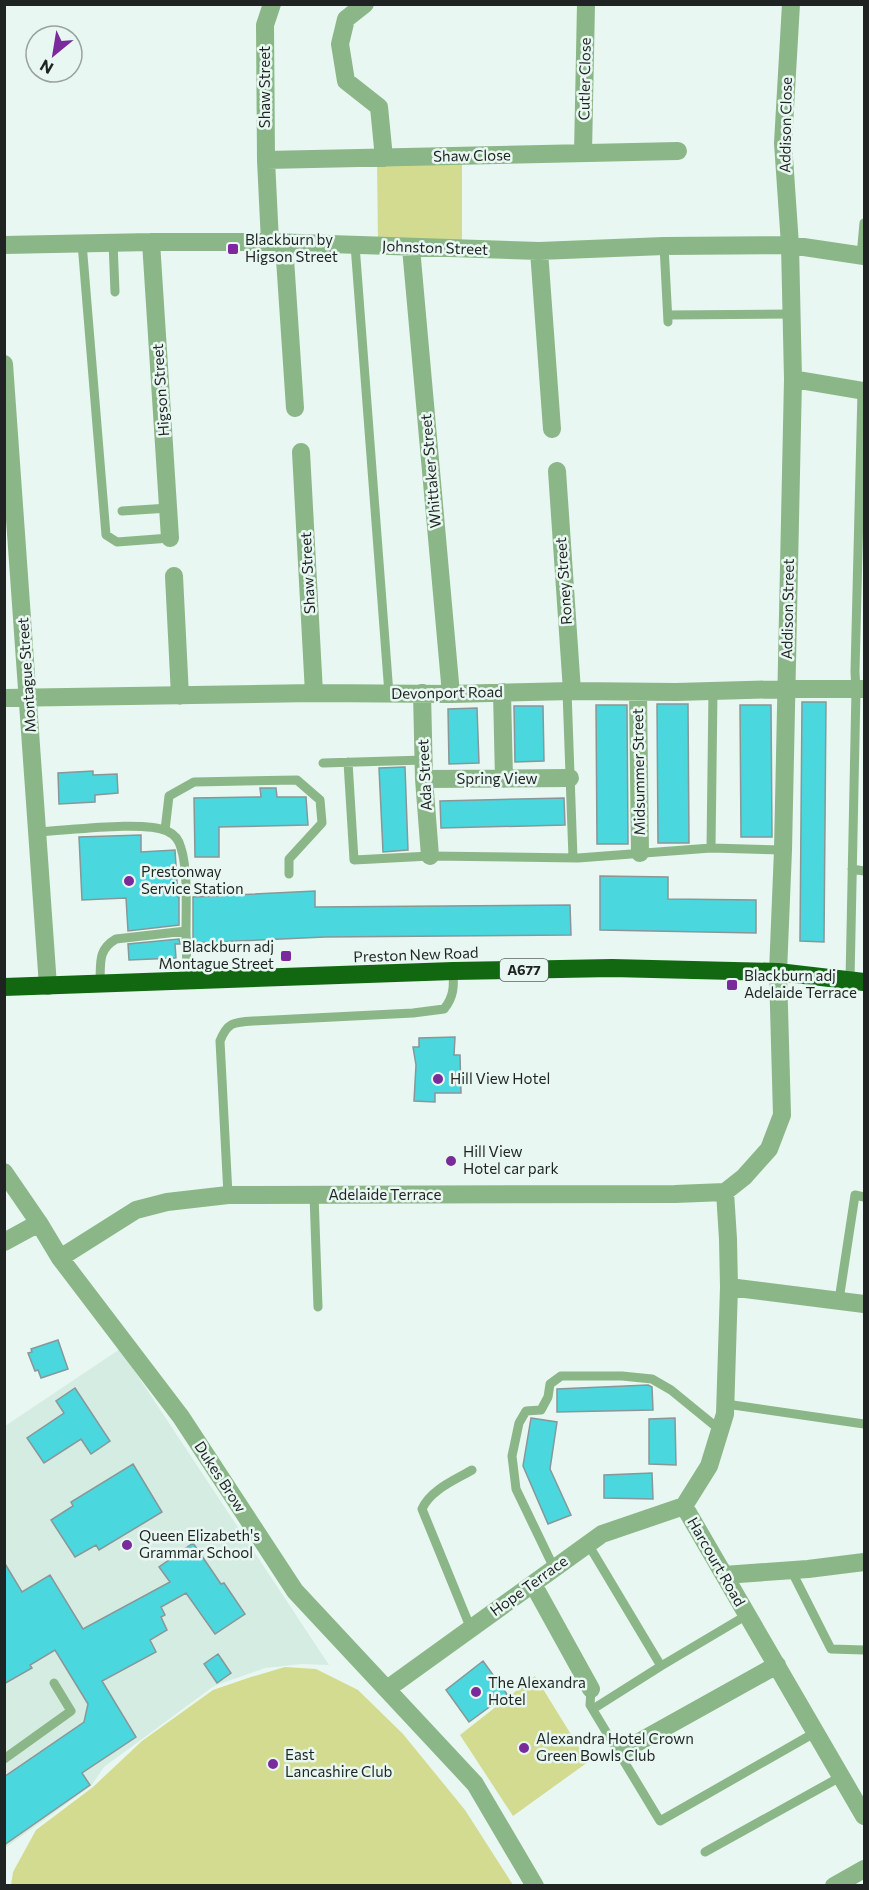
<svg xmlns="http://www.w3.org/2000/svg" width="869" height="1890" viewBox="0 0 869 1890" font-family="Commissioner,sans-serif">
  <rect width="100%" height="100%" fill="#e8f7f1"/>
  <path fill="#d5ece3" d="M 120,1349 L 329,1665 L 302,1664 L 265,1668 L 214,1686 L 104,1767 L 91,1786 L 5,1848 L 5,1426 Z"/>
  <path fill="#d2db8f" d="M 462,156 L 462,249 L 378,246 L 377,158 Z
    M 285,1667 L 316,1669 L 358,1690 L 403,1734 L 465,1810 L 513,1885 L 11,1885 L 13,1872 L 36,1830 L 93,1787 L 142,1741 L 213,1690 L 248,1678 Z
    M 535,1676 L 588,1762 L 513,1816 L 460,1735 Z"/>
  <path fill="#4ad7dd" stroke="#889798" stroke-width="1.5" d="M 802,702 L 826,702 L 824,942 L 800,941 Z
    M 657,704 L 688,704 L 689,843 L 658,843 Z
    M 596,705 L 627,705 L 628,844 L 597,844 Z
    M 740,705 L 771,705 L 772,837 L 741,837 Z
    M 514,706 L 543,706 L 544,761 L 515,762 Z
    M 477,708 L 479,763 L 449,764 L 448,709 Z
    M 405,767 L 408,850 L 383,852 L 379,768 Z
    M 93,771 L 93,775 L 117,774 L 118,793 L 95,795 L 95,802 L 59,804 L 58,773 Z
    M 260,788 L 276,788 L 277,797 L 306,797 L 308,825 L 219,827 L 219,857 L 195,857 L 194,798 L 261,797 Z
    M 564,798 L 565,825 L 441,828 L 440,801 Z
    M 141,835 L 141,852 L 175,850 L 178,897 L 179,897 L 179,925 L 128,931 L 126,898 L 82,900 L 79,837 Z
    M 600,876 L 668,877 L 668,899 L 756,900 L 756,933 L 600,930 Z
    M 315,891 L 315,907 L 570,905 L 571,935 L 325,937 L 193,943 L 193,897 Z
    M 179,939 L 180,944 L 175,944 L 176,958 L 129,960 L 128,944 Z
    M 455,1037 L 454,1055 L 460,1055 L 461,1093 L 435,1093 L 435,1102 L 414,1101 L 416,1065 L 413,1047 L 419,1047 L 419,1038 Z
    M 58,1340 L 68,1369 L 41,1378 L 38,1370 L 35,1371 L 28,1353 L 32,1352 L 31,1349 Z
    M 648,1385 L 652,1387 L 653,1410 L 557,1412 L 557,1389 Z
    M 75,1388 L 110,1441 L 91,1454 L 81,1439 L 44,1463 L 27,1438 L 64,1413 L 56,1401 Z
    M 531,1418 L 557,1422 L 550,1469 L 571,1515 L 548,1524 L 523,1466 Z
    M 675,1418 L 676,1465 L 649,1464 L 649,1419 Z
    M 133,1464 L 162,1512 L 99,1550 L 96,1545 L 75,1557 L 51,1520 L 73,1506 L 71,1502 Z
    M 652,1473 L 653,1499 L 604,1498 L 604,1475 Z
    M 193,1543 L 221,1584 L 224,1583 L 245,1614 L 215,1634 L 186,1593 L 161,1607 L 165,1615 L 161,1617 L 167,1630 L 150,1640 L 156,1652 L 102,1681 L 136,1737 L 82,1773 L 90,1785 L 4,1845 L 4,1777 L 84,1722 L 88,1704 L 55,1650 L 30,1665 L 32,1668 L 4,1684 L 4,1562 L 22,1592 L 50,1575 L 83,1629 L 170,1582 L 159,1567 Z
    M 218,1654 L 231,1673 L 217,1683 L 204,1664 Z
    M 483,1661 L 507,1694 L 469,1722 L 446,1690 Z"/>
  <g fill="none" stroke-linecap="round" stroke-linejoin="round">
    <path stroke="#8bb687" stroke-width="9" d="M 113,242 L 115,292
      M 82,243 L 106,535 L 117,542 L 170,538
      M 355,245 L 389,694
      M 664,246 L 668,322
      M 861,256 L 864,223
      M 668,315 L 792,314
      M 122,511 L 169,508
      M 567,691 L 573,858
      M 348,762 L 354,860 L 430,856 L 578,858 L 711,848 L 783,850
      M 323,763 L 424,760
      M 165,830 L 169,796 L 194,782 L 297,780 L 320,800 L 322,823 L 289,859 L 289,874
      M 37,832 C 66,831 143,820 167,831 C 174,834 179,840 181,848 C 188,870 186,908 186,931
      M 711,848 L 713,691
      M 852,869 L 864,871
      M 850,980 L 856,690 L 855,672 L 862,391
      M 100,984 C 101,964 97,950 116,939 L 186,931 L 187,981
      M 228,1195 L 220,1041 C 227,1023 233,1022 253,1021 L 413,1013 L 444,1009 C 454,997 454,986 453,971
      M 314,1195 L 318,1307
      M 839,1300 L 855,1195 L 864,1197
      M 726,1404 L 864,1424
      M 588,1544 L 661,1666
      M 554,1568 L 516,1489 L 512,1456 L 519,1423 L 526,1411 L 541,1410 L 548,1397 L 550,1384 L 561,1376 L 622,1376 L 652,1379 L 671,1390 L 720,1430
      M 791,1570 L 831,1649 L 864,1650
      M 471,1629 L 422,1509 C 430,1490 455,1480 472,1470
      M 591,1689 L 590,1705 L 660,1821 L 816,1732
      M 593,1709 L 661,1666 L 747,1615
      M 4,1759 L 71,1711 L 54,1683
      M 705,1852 L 842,1776"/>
    <path stroke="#8bb687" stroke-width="18" d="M 365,4 L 346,19 L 340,44 L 346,81 L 379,107 L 384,158
      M 583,153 L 586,4
      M 266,160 L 678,151
      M 151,242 L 170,538
      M 270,242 L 266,160 L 265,25 L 272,4
      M 284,244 L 295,408
      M 4,245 L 151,242 L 270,242 L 539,251 L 664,246 L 790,245 L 864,256
      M 411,248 L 451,694
      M 539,251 L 552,429
      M 4,364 L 48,986
      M 793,379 L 864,391
      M 301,452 L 314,693
      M 557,471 L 572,691
      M 174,576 L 180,696
      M 502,692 L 504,779
      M 638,692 L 640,853
      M 422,693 L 424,779 L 430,856
      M 4,698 L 314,693 L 451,694 L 572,691 L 676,692 L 787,689 L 864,689
      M 424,779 L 570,778
      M 4,1172 L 39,1223 L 60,1258 L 181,1417 L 295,1591 L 475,1784 L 535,1886
      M 725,1192 L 728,1239 L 729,1287 L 725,1414 L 709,1466 L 684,1506 L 864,1816
      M 4,1242 L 39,1223
      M 60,1258 L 136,1210 L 167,1202 L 228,1195 L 675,1194 L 725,1192 L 744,1177 L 769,1149 L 782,1115 L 778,972 L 783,850 L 793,379 L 790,245 L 783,143 L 791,4
      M 729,1287 L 864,1304
      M 724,1575 L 808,1569 L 864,1562
      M 533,1584 L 591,1689
      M 387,1689 L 602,1534 L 684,1506
      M 619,1753 L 777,1665
      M 834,1886 L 864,1869"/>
    <path stroke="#126811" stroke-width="18" d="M 4,987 L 453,971 L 612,968 L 778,972 L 864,982"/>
  </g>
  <g fill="#792a9b" stroke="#e8f7f1" stroke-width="2">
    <rect x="227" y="243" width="12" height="12" rx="3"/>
    <circle cx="129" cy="881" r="6"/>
    <rect x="280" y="950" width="12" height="12" rx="3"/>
    <rect x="726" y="979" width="12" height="12" rx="3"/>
    <circle cx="438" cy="1079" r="6"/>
    <circle cx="451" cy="1161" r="6"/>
    <circle cx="127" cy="1545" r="6"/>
    <circle cx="476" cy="1692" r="6"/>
    <circle cx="524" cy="1748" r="6"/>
    <circle cx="273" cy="1764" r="6"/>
  </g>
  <g text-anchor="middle" stroke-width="5" stroke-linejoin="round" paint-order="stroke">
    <rect fill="#e8f7f1" stroke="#5b6360" stroke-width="1.5" x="500" y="959" width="48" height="22" rx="4.5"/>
    <g font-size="14" font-weight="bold" fill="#1f2422">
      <text x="524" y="975">A677</text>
    </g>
    <g font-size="15" fill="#1f2422" stroke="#e8f7f1">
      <text transform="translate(585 79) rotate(-89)" y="5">Cutler Close</text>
      <text transform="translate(265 87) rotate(-90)" y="5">Shaw Street</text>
      <text transform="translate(786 125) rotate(-89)" y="5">Addison Close</text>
      <text transform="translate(472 156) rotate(-1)" y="5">Shaw Close</text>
      <text transform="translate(435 248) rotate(2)" y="5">Johnston Street</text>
      <text transform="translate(161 390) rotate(-94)" y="5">Higson Street</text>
      <text transform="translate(431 471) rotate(-95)" y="5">Whittaker Street</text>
      <text transform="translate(308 573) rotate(-93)" y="5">Shaw Street</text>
      <text transform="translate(564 581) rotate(-94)" y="5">Roney Street</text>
      <text transform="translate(788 609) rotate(-89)" y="5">Addison Street</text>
      <text transform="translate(27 675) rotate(-94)" y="5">Montague Street</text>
      <text transform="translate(447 693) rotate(-1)" y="5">Devonport Road</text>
      <text transform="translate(639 772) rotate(-91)" y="5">Midsummer Street</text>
      <text transform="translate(425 775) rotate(-93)" y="5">Ada Street</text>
      <text x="497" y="784">Spring View</text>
      <text transform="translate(416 955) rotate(-2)" y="5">Preston New Road</text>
      <text x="385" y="1200">Adelaide Terrace</text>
      <text transform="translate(220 1477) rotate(57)" y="5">Dukes Brow</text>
      <text transform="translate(716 1562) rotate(60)" y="5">Harcourt Road</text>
      <text transform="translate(529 1586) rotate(-36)" y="5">Hope Terrace</text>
    </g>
    <g font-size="15" fill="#1f2422" stroke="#e8f7f1" text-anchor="start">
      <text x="245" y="245">Blackburn by<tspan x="245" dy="17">Higson Street</tspan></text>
      <text x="141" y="877">Prestonway<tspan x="141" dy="17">Service Station</tspan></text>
      <text x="274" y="952" text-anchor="end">Blackburn adj<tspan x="274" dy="17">Montague Street</tspan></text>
      <text x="744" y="981">Blackburn adj<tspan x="744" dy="17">Adelaide Terrace</tspan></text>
      <text x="450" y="1084">Hill View Hotel</text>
      <text x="463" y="1157">Hill View<tspan x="463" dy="17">Hotel car park</tspan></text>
      <text x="139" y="1541">Queen Elizabeth's<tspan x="139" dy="17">Grammar School</tspan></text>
      <text x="488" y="1688">The Alexandra<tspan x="488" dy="17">Hotel</tspan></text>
      <text x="536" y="1744">Alexandra Hotel Crown<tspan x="536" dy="17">Green Bowls Club</tspan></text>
      <text x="285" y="1760">East<tspan x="285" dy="17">Lancashire Club</tspan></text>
    </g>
  </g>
  <rect width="869" height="1890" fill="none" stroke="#1f2422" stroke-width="12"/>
  <g transform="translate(54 54) rotate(210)"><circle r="28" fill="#e8f7f1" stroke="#98a39e" stroke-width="1.5"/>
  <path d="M0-4.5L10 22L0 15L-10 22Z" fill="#792a9b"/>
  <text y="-9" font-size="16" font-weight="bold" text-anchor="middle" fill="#1f2422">N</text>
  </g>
</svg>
